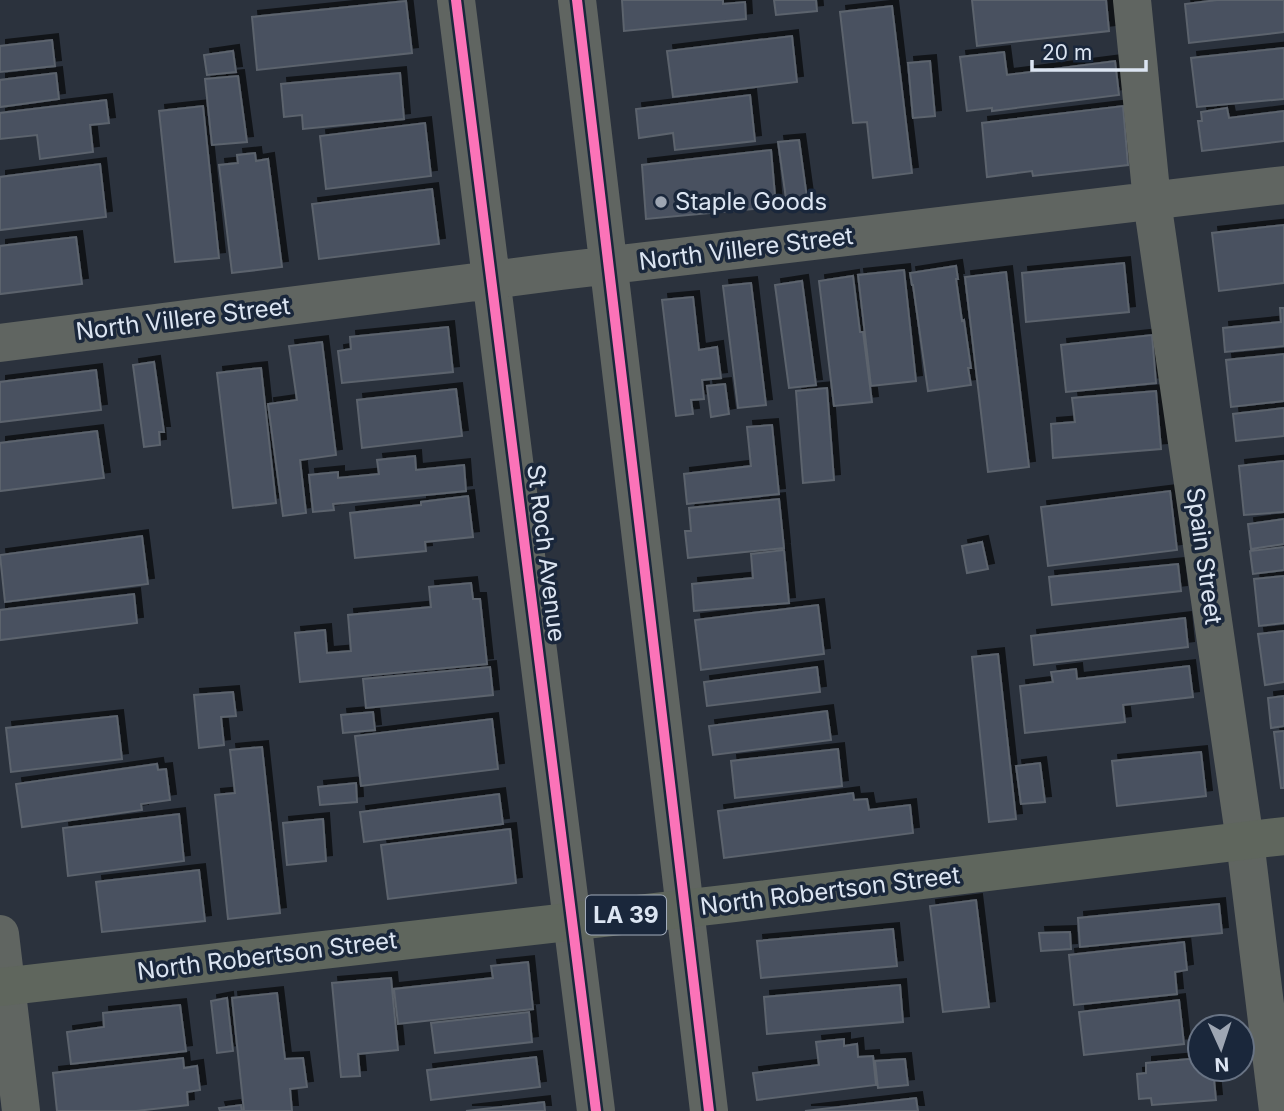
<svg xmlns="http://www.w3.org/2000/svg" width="1284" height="1111" viewBox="0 0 1284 1111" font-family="Inter,sans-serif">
  <defs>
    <filter id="shadow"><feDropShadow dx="6" dy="-6" stdDeviation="0" flood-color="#0009"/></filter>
  </defs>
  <rect width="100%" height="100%" fill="#2b323d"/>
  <path fill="#485160" stroke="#5c636d" stroke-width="2" filter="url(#shadow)" d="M 622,0 L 723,0 L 723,4 L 745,2 L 746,19 L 624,31 Z
    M 774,0 L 816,0 L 817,11 L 776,15 Z
    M 972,0 L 1106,0 L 1109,31 L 977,46 Z
    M 1217,0 L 1284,0 L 1284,32 L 1189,43 L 1185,4 Z
    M 406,1 L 412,53 L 257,70 L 252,17 Z
    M 892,6 L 912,173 L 873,178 L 867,122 L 853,123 L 840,12 Z
    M 792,36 L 797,82 L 673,97 L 667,51 Z
    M 52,40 L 55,66 L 0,72 L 0,46 Z
    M 1284,48 L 1284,99 L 1197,107 L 1191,58 Z
    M 233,51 L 236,72 L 207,75 L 204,55 Z
    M 1004,52 L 1007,75 L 1115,61 L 1119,95 L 992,111 L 992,108 L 967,111 L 960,57 Z
    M 930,61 L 935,116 L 913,118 L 908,63 Z
    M 56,73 L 59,99 L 0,107 L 0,80 Z
    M 400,73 L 404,119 L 303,129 L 302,115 L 284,117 L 281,84 Z
    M 238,76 L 247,142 L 212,145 L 205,79 Z
    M 750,95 L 755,141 L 675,150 L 673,133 L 639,138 L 636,109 Z
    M 106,100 L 109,123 L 90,125 L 93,152 L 40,159 L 37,135 L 0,139 L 0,113 Z
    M 203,106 L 219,258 L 175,262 L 159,111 Z
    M 1123,106 L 1128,165 L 1033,176 L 1032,171 L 987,177 L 982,123 Z
    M 1227,108 L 1229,118 L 1284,111 L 1284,141 L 1202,151 L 1198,121 L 1202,121 L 1201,112 Z
    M 425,123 L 431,176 L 326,189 L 320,136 Z
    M 799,140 L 807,198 L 786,199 L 778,142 Z
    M 771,150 L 776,207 L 646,219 L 642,165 Z
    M 255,153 L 256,161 L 268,159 L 282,267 L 232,273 L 219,165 L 238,163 L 237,155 Z
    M 100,164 L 106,217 L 0,230 L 0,177 Z
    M 432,189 L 439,244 L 319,259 L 312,204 Z
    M 1284,225 L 1284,283 L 1219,291 L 1212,233 Z
    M 76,237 L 82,284 L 0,294 L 0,246 Z
    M 1124,263 L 1129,312 L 1026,322 L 1022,273 Z
    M 956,266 L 958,279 L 956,279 L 962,321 L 964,320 L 971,368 L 968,368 L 971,385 L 928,391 L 913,285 L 912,285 L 910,273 Z
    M 904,270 L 916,381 L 871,386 L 858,275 Z
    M 1006,272 L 1029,467 L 988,472 L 965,277 Z
    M 853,276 L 860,332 L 863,332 L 872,402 L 834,406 L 819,281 Z
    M 802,281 L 816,385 L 789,388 L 775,285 Z
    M 751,283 L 766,405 L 738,408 L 723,286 Z
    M 693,297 L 699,350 L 717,347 L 721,378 L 702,380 L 704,399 L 691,400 L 693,414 L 676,416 L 662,300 Z
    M 1280,308 L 1284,308 L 1284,346 L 1225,352 L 1223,328 L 1281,322 Z
    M 448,327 L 453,372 L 342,383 L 338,351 L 351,349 L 350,337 Z
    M 1152,335 L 1156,383 L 1066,392 L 1061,345 Z
    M 322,342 L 336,455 L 300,460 L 306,513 L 283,516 L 268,404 L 297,400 L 289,346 Z
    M 1284,354 L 1284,401 L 1231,407 L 1226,360 Z
    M 154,362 L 164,432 L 159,432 L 160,445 L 144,447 L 133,365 Z
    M 261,368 L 276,503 L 233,508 L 217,373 Z
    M 96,370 L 101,410 L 0,422 L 0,382 Z
    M 725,384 L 729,414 L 711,417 L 707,386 Z
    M 827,388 L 834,480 L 803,483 L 796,391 Z
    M 456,389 L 462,436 L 362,448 L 357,400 Z
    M 1156,391 L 1161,449 L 1053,458 L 1051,424 L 1075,422 L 1072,398 Z
    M 1284,408 L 1284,436 L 1236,441 L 1233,414 Z
    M 772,425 L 779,494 L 687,504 L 684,474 L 751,466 L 747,427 Z
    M 97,431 L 104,478 L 0,491 L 0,443 Z
    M 415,456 L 416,470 L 464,465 L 466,491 L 333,504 L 334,510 L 313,512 L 309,475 L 338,472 L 338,478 L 379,474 L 377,460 Z
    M 1284,461 L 1284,512 L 1244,515 L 1239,466 Z
    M 1170,491 L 1177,550 L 1048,566 L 1041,507 Z
    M 468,496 L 473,537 L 425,542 L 426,551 L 355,558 L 350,513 L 421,505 L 421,502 Z
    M 779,499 L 784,548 L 688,558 L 685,531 L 691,531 L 689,508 Z
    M 1284,519 L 1284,544 L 1251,549 L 1248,524 Z
    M 142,536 L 148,584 L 5,602 L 0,555 Z
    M 982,542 L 988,569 L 967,573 L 962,546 Z
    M 1284,547 L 1284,570 L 1253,574 L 1250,551 Z
    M 784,550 L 789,603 L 694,611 L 692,584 L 753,578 L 751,554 Z
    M 1178,564 L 1181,591 L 1052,605 L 1049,577 Z
    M 1284,576 L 1284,623 L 1259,626 L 1254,579 Z
    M 471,583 L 473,599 L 480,599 L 487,664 L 300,682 L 295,633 L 325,630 L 327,653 L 351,651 L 348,615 L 431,607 L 429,587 Z
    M 134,594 L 137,623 L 0,640 L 0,610 Z
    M 818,605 L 824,654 L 701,670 L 695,620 Z
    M 1185,618 L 1188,647 L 1034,665 L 1031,636 Z
    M 1284,631 L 1284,682 L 1265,685 L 1258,634 Z
    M 998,654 L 1016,819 L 989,822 L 972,657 Z
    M 1189,666 L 1193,697 L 1123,705 L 1125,722 L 1025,733 L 1020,686 L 1053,682 L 1051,672 L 1076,669 L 1077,679 Z
    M 490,667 L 493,695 L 366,708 L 363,679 Z
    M 817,667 L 820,692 L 707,706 L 704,682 Z
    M 233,692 L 236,716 L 221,717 L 224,745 L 199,748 L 194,695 Z
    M 1284,696 L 1284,726 L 1271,728 L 1268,698 Z
    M 827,711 L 831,740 L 713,755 L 709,726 Z
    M 373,712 L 375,730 L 343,733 L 341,715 Z
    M 117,716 L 122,759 L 11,772 L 6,728 Z
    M 492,719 L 498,769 L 361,786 L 355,736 Z
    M 1284,731 L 1284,788 L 1281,788 L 1274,732 Z
    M 262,747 L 280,913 L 228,919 L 215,795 L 235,793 L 230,750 Z
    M 838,749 L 842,786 L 735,798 L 731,761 Z
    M 1201,752 L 1206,796 L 1117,806 L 1112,761 Z
    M 1040,763 L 1045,802 L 1021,804 L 1016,766 Z
    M 157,764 L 158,770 L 166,769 L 170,800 L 141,804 L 142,810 L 22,827 L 16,784 Z
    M 356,783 L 357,802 L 320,805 L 318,787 Z
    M 853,793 L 854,800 L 867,799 L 869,810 L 910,805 L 913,833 L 724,858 L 718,811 Z
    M 499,794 L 503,824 L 364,842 L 360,812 Z
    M 179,814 L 184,861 L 68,876 L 63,828 Z
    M 323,819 L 326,861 L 287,865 L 283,823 Z
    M 510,829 L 516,883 L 388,899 L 381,845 Z
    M 199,870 L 205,921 L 102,932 L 96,882 Z
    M 976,900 L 989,1007 L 943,1012 L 930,906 Z
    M 1219,904 L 1222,933 L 1080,947 L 1078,918 Z
    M 893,929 L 897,966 L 761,978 L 757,941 Z
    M 1070,932 L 1071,949 L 1041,951 L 1039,933 Z
    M 1184,942 L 1187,970 L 1175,972 L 1177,994 L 1074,1005 L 1069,955 Z
    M 528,962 L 533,1009 L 398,1024 L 394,989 L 493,978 L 491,966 Z
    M 391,978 L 398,1050 L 358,1054 L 360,1076 L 341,1077 L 332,983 Z
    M 900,985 L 903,1022 L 767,1034 L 764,997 Z
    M 277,993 L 285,1059 L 303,1058 L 307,1087 L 290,1089 L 292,1111 L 244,1111 L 232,998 Z
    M 227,998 L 233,1051 L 217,1053 L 211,1001 Z
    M 1179,1000 L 1184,1044 L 1084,1055 L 1079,1012 Z
    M 180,1005 L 186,1051 L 71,1064 L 67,1032 L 104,1027 L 103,1013 Z
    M 529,1012 L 532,1042 L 435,1053 L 431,1023 Z
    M 844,1039 L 844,1046 L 857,1044 L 858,1057 L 873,1056 L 876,1085 L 757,1100 L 753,1073 L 819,1065 L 816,1042 Z
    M 536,1057 L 540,1087 L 431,1100 L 427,1070 Z
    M 183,1058 L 184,1068 L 197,1066 L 200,1090 L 187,1092 L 188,1105 L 136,1111 L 57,1111 L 53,1073 Z
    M 1200,1058 L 1200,1069 L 1213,1069 L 1216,1100 L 1152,1105 L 1151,1098 L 1139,1099 L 1137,1074 L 1146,1073 L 1146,1063 Z
    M 905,1059 L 908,1085 L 878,1088 L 875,1061 Z
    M 916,1098 L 918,1111 L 805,1111 Z
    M 544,1102 L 545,1111 L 466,1111 Z
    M 241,1105 L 242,1111 L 220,1111 L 219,1108 Z"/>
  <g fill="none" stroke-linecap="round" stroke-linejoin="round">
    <path stroke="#606561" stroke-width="38" d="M 456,0 L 596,1111
      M 577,0 L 709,1111
      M 1132,0 L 1152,201 L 1245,841 L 1278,1111
      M 0,343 L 561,271 L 1284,185
      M 0,934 L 21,1111"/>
    <path stroke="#5f665d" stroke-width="38" d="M 0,987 L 734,903 L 1284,836"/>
    <g stroke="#1a273b" stroke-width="15">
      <path id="cycleway" d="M 456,0 L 596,1111
        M 577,0 L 709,1111"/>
    </g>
    <use href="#cycleway" stroke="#fb73b8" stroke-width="10"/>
  </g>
  <circle fill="#9ea6b3" stroke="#1a273b" stroke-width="2.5" cx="661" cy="202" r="7"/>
  <g text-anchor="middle" stroke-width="7" stroke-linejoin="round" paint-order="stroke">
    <rect fill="#1a273b" stroke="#a2acbb" stroke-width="2" x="586" y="895.5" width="80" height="39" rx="5"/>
    <g font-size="23" font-weight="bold" fill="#dce5f2">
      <text x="626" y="923">LA 39</text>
    </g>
    <g font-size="24" fill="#dce5f2" stroke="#1a273b" text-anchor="start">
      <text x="675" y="210">Staple Goods</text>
    </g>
    <g font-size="24" fill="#dce5f2" stroke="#1a273b">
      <text transform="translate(746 249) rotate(-7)" y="8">North Villere Street</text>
      <text transform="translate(183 319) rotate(-7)" y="8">North Villere Street</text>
      <text transform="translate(546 553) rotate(83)" y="8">St Roch Avenue</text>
      <text transform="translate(1204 556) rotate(82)" y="8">Spain Street</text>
      <text transform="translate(830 891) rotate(-7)" y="8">North Robertson Street</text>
      <text transform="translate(267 956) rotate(-7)" y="8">North Robertson Street</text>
    </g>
  </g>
  <g transform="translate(1221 1048) rotate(177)"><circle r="33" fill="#1a273b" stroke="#687384" stroke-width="2"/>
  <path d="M0-5L12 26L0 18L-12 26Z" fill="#9ea6b3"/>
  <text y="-10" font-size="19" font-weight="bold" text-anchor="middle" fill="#dce5f2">N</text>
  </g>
  <path d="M1032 60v10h114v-10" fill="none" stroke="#dce5f2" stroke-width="3.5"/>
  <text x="1042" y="60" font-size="21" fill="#dce5f2" stroke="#1a273b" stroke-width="5" paint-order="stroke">20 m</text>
</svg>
